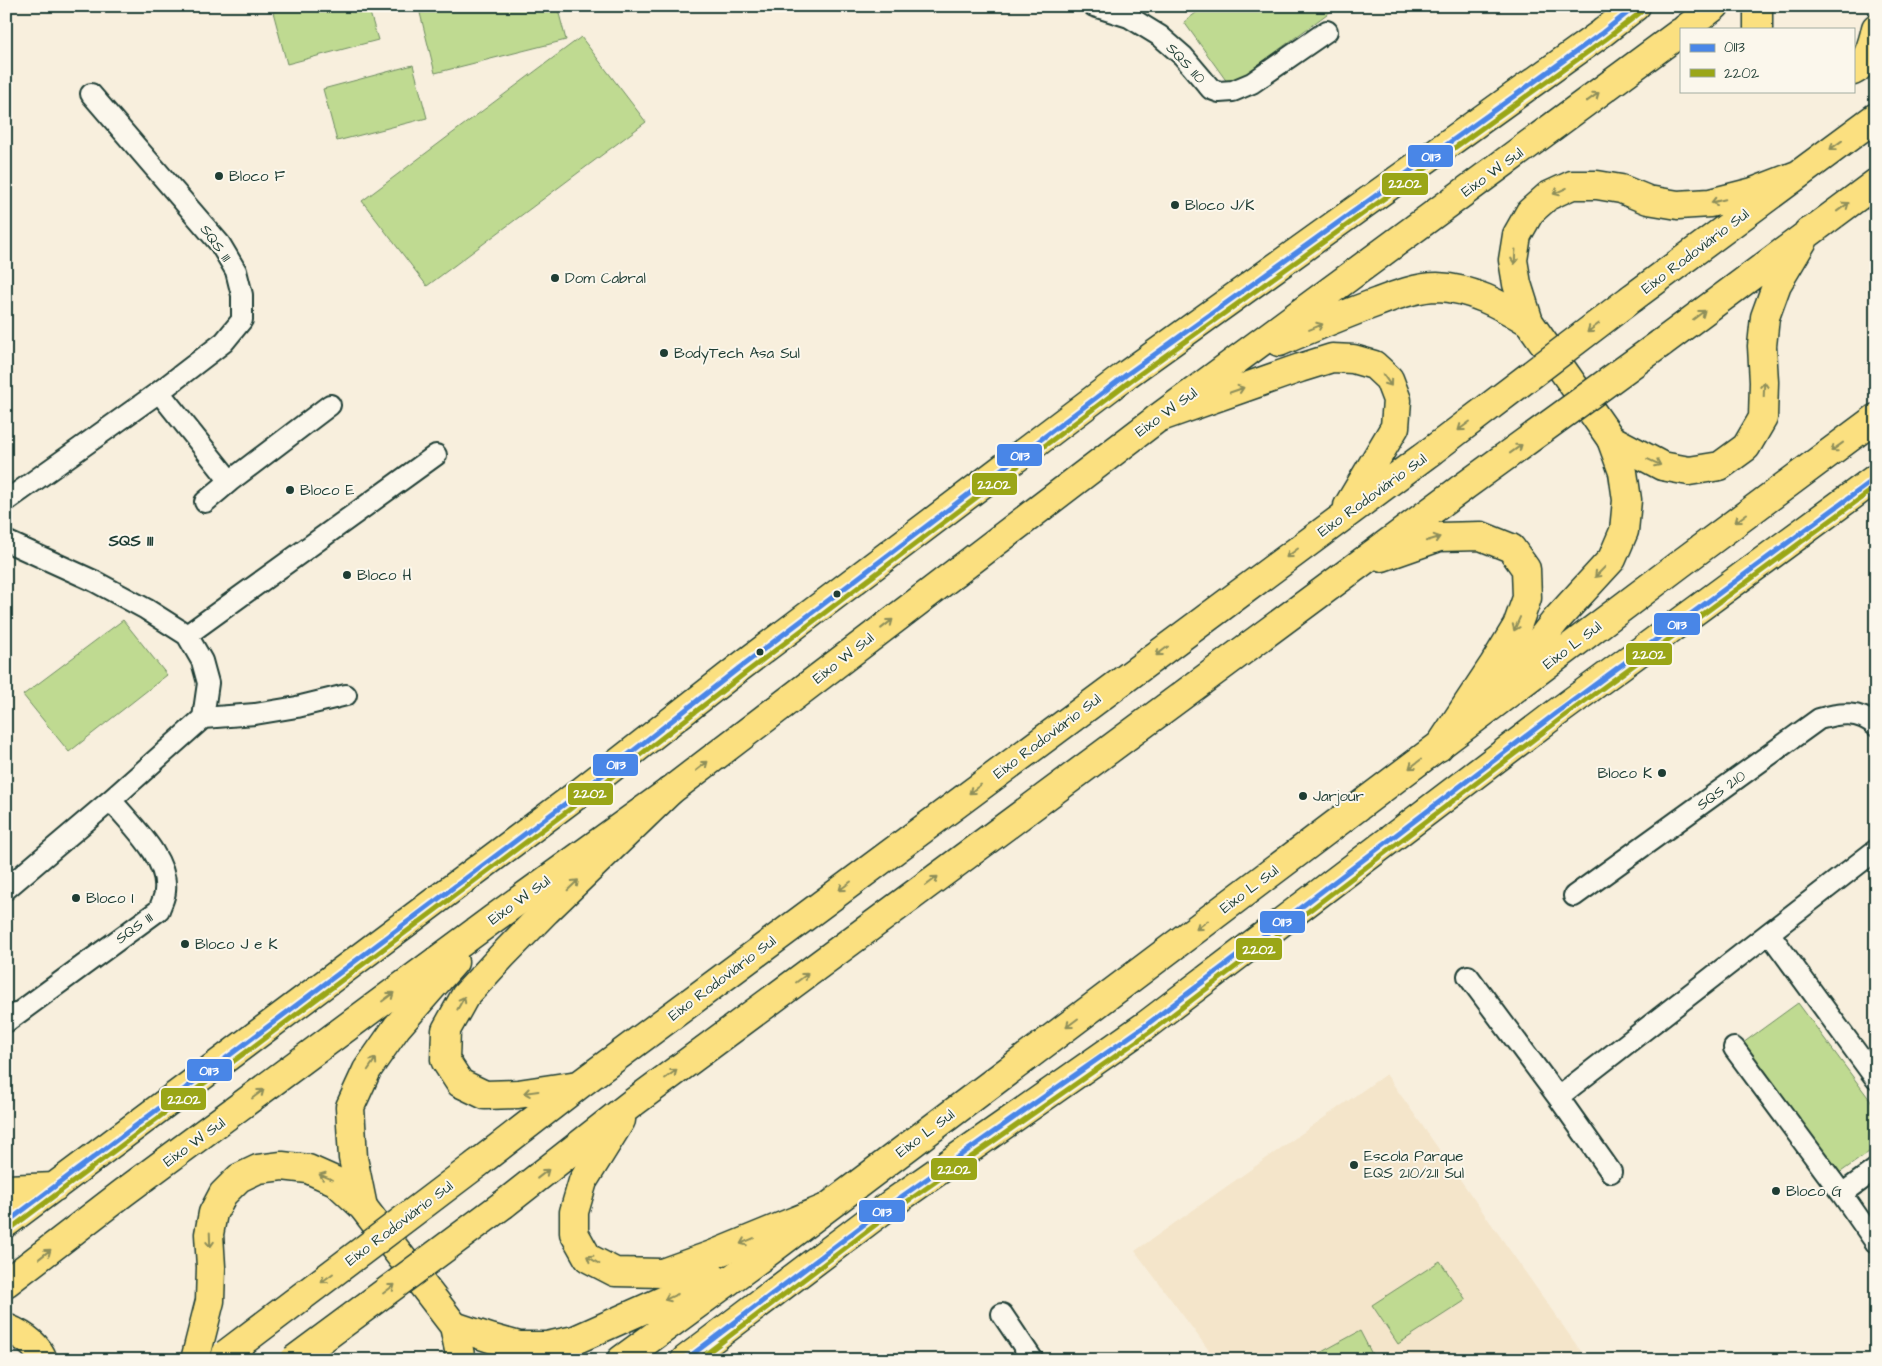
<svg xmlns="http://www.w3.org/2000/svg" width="1882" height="1366" viewBox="0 0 1882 1366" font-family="'Architects Daughter',sans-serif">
  <rect width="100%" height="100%" fill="#f8efdd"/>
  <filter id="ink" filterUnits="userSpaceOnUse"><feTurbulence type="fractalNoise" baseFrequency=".02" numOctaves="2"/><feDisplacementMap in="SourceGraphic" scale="10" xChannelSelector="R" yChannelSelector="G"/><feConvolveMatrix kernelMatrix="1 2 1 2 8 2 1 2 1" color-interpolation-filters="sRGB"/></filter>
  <g filter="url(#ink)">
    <path fill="#f4e5ca" d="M 1386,1074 L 1587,1360 L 1216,1360 L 1135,1251 Z"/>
    <path fill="#bfda91" stroke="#6f8c62" d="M 294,6 L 368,6 L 378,40 L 287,64 L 273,12 Z
      M 445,6 L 557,6 L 566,40 L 435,73 L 420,13 Z
      M 1205,6 L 1334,6 L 1335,8 L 1230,86 L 1184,22 Z
      M 581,37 L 646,122 L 427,286 L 362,201 Z
      M 413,65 L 427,118 L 337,141 L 323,89 Z
      M 123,620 L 167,675 L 69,752 L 23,695 Z
      M 1798,1003 L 1876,1108 L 1876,1147 L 1838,1174 L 1743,1043 Z
      M 1440,1261 L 1466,1300 L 1398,1344 L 1372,1305 Z
      M 1360,1331 L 1375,1360 L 1307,1360 Z"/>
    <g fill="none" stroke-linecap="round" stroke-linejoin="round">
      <g stroke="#1f3d34" stroke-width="24">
        <path id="street" d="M 1094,6 L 1129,17 L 1160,36 L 1183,56 L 1211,89 L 1219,92 L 1233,91 L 1252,83 L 1327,31
          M 159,392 L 230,481
          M 6,501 L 159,392 L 224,342 L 242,320 L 242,295 L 236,271 L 220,244 L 91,94
          M 205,502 L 230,481 L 330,405
          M 6,541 L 94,581 L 146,609 L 187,635 L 202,661 L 208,683 L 203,718
          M 187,635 L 436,455
          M 111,800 L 203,718 L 255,714 L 297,707 L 346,695
          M 6,889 L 111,800 C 130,824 169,858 165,891 C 165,897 161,904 159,910 L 6,1022
          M 1574,896 L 1819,719 C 1839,713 1859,710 1876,726
          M 1769,933 L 1876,850
          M 1468,976 L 1558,1097 L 1611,1172
          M 1734,1048 L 1842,1194 L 1876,1169
          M 1558,1097 L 1769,933 L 1876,1079
          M 1842,1194 L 1876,1243
          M 1002,1314 L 1033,1360"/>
      </g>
      <g stroke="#1f3d34" stroke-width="31">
        <path id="primary" d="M 1758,6 L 1758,29
          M 1685,29 L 1715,6
          M 1853,71 C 1868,64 1873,42 1876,28
          M 1279,342 C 1312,328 1345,314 1378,302 C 1396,295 1418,287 1437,287 C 1471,288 1501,305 1529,322
          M 1509,683 L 1526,658 L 1556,620 L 1612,559 L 1624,531 L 1627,500 L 1623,472 L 1611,439
          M 6,1189 L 55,1187
          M 363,1207 L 353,1158 L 350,1107 L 367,1070 L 397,1027 L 454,962
          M 6,1223 L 582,791 L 739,668 L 1126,375 L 1602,33 L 1636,6
          M 6,1283 L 123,1193 L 493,919 L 670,791 L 1158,418 L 1681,32
          M 454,1326 L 490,1338 L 519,1346 L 547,1346 L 575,1340 L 714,1278
          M 6,1328 C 21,1334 37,1343 43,1360
          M 621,1360 L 763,1256 L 1680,564 L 1876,418
          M 685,1360 L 891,1204 L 1145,1026 L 1555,714 L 1876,478"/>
      </g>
      <g stroke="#1f3d34" stroke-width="31">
        <path id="highway" d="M 1797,175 L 1753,192 L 1710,203 L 1678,205 L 1648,200 L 1621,189 L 1597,185 L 1572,185 L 1548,196 L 1530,212 L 1517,235 L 1513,260 L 1517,284 L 1529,322 L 1611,439 L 1662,466 L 1689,471 L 1720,466 L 1746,447 L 1763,418 L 1764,382 L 1762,346 L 1765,317 L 1777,284 L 1808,232
          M 1632,298 L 1876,117
          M 1660,344 L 1876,183
          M 1158,418 L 1300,368 L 1332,358 L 1353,359 L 1374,365 L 1389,379 L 1397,400 L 1395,427 L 1348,506
          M 1382,557 L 1439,537 L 1481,536 L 1511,548 L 1526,569 L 1527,598 L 1517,626 L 1494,664 L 1439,747
          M 578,1085 L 518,1094 L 485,1095 L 460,1083 L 445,1060 L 446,1030 L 465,996 L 502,956 L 546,911 L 670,791
          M 621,1120 L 583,1181 L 574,1212 L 574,1233 L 588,1258 L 615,1272 L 662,1273 L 712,1255 L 824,1209
          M 477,1164 L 579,1085 L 1430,452
          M 504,1204 L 630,1105 L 1462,488
          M 195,1360 L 210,1301 L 211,1267 L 209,1234 L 213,1213 L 223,1194 L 239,1178 L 258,1169 L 282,1166 L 308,1169 L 335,1181 L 363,1207 L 454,1326 L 461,1360"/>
      </g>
      <use href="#street" stroke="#fbf7ec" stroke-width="20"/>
      <use href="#primary" stroke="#fbe080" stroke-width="28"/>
      <use href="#highway" stroke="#fbe080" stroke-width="28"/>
      <g stroke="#1f3d34" stroke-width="31" stroke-linecap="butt">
        <path id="highway-bridge" d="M 1430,452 L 1632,298
          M 1462,488 L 1660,344
          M 226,1354 L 477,1164
          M 294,1360 L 504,1204"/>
      </g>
      <use href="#highway-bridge" stroke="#fbe080" stroke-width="28"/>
      <g stroke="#fbf7ec" stroke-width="9">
        <path id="bus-1" d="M 6,1223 L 582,791 L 739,668 L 1126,375 L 1602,33 L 1636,6
          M 685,1360 L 891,1204 L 1145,1026 L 1555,714 L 1876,478"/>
      </g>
      <g stroke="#fbf7ec" stroke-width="9">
        <path id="bus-2" d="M 10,1229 L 586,797 L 744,674 L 1130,381 L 1606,39 L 1641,12
          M 698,1360 L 895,1210 L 1150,1032 L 1559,720 L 1876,487"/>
      </g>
      <use href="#bus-1" stroke="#4986e7" stroke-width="5"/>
      <use href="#bus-2" stroke="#9aa617" stroke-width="5"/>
    </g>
    <defs><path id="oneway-shaft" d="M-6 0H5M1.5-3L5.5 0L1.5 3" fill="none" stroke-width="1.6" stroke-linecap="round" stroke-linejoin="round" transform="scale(1.25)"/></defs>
    <g stroke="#8d8e5a">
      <use href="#oneway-shaft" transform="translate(1593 97) rotate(-36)"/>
      <use href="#oneway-shaft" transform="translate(1836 145) rotate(144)"/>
      <use href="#oneway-shaft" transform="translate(1560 191) rotate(156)"/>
      <use href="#oneway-shaft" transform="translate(1718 201) rotate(167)"/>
      <use href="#oneway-shaft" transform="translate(1843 207) rotate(-36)"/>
      <use href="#oneway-shaft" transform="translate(1515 257) rotate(93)"/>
      <use href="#oneway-shaft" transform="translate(1699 315) rotate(-37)"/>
      <use href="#oneway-shaft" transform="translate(1316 327) rotate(-23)"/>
      <use href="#oneway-shaft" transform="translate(1593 328) rotate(143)"/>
      <use href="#oneway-shaft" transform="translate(1387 380) rotate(55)"/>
      <use href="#oneway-shaft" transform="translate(1764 389) rotate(-88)"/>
      <use href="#oneway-shaft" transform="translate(1237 390) rotate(-19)"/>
      <use href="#oneway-shaft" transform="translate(1464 426) rotate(143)"/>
      <use href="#oneway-shaft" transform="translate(1837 447) rotate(144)"/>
      <use href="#oneway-shaft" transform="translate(1516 449) rotate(-36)"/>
      <use href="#oneway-shaft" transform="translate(1654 462) rotate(25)"/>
      <use href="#oneway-shaft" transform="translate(1741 518) rotate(143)"/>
      <use href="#oneway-shaft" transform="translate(1433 539) rotate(-17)"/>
      <use href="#oneway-shaft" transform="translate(1292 553) rotate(143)"/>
      <use href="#oneway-shaft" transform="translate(1600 572) rotate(134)"/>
      <use href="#oneway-shaft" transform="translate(887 624) rotate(-38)"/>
      <use href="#oneway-shaft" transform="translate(1517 624) rotate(114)"/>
      <use href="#oneway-shaft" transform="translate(1162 651) rotate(143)"/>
      <use href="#oneway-shaft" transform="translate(1415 764) rotate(143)"/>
      <use href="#oneway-shaft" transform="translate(702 766) rotate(-38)"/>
      <use href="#oneway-shaft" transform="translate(975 789) rotate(143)"/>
      <use href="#oneway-shaft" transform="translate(932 881) rotate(-37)"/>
      <use href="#oneway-shaft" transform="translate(573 885) rotate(-44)"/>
      <use href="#oneway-shaft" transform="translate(845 886) rotate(143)"/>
      <use href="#oneway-shaft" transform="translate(1202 925) rotate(143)"/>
      <use href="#oneway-shaft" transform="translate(802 978) rotate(-37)"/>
      <use href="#oneway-shaft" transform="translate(388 997) rotate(-37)"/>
      <use href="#oneway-shaft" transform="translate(461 1003) rotate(-61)"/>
      <use href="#oneway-shaft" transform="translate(1072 1023) rotate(143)"/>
      <use href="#oneway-shaft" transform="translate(372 1064) rotate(-56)"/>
      <use href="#oneway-shaft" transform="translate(671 1074) rotate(-37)"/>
      <use href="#oneway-shaft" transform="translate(531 1092) rotate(172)"/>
      <use href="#oneway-shaft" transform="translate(258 1094) rotate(-37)"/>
      <use href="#oneway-shaft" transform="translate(543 1174) rotate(-38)"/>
      <use href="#oneway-shaft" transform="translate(326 1177) rotate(-158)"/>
      <use href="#oneway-shaft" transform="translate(210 1240) rotate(88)"/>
      <use href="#oneway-shaft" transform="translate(747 1241) rotate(157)"/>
      <use href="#oneway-shaft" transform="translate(45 1254) rotate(-38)"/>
      <use href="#oneway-shaft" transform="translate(593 1260) rotate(-148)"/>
      <use href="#oneway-shaft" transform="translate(327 1278) rotate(143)"/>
      <use href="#oneway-shaft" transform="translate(389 1289) rotate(-37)"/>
      <use href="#oneway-shaft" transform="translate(671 1297) rotate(156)"/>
    </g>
  </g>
  <g fill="#1f3d34" stroke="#fbf7ec" stroke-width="2">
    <circle cx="219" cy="176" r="5"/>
    <circle cx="1175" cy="205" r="5"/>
    <circle cx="555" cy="278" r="5"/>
    <circle cx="664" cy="353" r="5"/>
    <circle cx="290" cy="490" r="5"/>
    <circle cx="347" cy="575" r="5"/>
    <circle cx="837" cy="594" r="4.5"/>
    <circle cx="760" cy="652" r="4.5"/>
    <circle cx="1662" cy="773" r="5"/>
    <circle cx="1303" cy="796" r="5"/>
    <circle cx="76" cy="898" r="5"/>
    <circle cx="185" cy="944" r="5"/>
    <circle cx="1354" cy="1165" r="5"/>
    <circle cx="1776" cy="1191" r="5"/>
  </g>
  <g text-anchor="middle" stroke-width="4" stroke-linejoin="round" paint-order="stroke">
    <g font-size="15" fill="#1f3d34" stroke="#fbf7ec">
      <text transform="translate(1186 63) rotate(47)" y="5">SQS 110</text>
      <text transform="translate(1492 172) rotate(-36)" y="5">Eixo W Sul</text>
      <text transform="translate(216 243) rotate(54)" y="5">SQS 111</text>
      <text transform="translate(1695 251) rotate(-37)" y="5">Eixo Rodoviário Sul</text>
      <text transform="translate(1166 412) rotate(-36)" y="5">Eixo W Sul</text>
      <text transform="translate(1372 495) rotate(-36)" y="5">Eixo Rodoviário Sul</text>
      <text transform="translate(1572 645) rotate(-37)" y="5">Eixo L Sul</text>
      <text transform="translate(843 658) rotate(-38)" y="5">Eixo W Sul</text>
      <text transform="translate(1047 736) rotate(-37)" y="5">Eixo Rodoviário Sul</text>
      <text transform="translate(1721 790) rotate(-36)" y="5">SQS 210</text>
      <text transform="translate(1249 889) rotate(-37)" y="5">Eixo L Sul</text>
      <text transform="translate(519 900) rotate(-36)" y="5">Eixo W Sul</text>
      <text transform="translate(134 928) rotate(-36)" y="5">SQS 111</text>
      <text transform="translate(722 978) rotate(-37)" y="5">Eixo Rodoviário Sul</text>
      <text transform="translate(925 1133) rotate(-37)" y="5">Eixo L Sul</text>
      <text transform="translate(194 1142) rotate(-36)" y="5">Eixo W Sul</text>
      <text transform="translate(399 1223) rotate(-37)" y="5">Eixo Rodoviário Sul</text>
    </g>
    <g font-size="15" fill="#1f3d34" stroke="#fbf7ec" text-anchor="start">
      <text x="229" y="181">Bloco F</text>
      <text x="1185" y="210">Bloco J/K</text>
      <text x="565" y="283">Dom Cabral</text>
      <text x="674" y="358">BodyTech Asa Sul</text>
      <text x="300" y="495">Bloco E</text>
      <text x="357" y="580">Bloco H</text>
      <text x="1652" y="778" text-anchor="end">Bloco K</text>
      <text x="1313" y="801">Jarjour</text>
      <text x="86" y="903">Bloco I</text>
      <text x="195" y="949">Bloco J e K</text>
      <text x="1364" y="1161">Escola Parque<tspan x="1364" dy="17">EQS 210/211 Sul</tspan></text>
      <text x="1786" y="1196">Bloco G</text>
    </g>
    <g font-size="16" font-weight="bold" fill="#1f3d34" stroke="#fbf7ec">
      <text x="131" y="546">SQS 111</text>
    </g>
  </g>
  <g stroke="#fbf7ec" stroke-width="2">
    <rect x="1407" y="144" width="47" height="24" rx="5" fill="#4986e7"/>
    <rect x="1381" y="172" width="48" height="24" rx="5" fill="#9aa617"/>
    <rect x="996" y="443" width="47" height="24" rx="5" fill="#4986e7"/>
    <rect x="971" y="472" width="47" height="24" rx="5" fill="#9aa617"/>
    <rect x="1653" y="612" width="48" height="24" rx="5" fill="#4986e7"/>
    <rect x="1625" y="642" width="48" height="24" rx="5" fill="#9aa617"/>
    <rect x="592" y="753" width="47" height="24" rx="5" fill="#4986e7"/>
    <rect x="567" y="782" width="47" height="24" rx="5" fill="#9aa617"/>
    <rect x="1259" y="910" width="47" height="24" rx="5" fill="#4986e7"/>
    <rect x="1235" y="937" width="48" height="24" rx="5" fill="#9aa617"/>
    <rect x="186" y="1058" width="47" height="24" rx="5" fill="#4986e7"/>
    <rect x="160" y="1087" width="47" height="24" rx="5" fill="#9aa617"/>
    <rect x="930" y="1157" width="48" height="24" rx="5" fill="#9aa617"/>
    <rect x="858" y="1199" width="48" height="24" rx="5" fill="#4986e7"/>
  </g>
  <g font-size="14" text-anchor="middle" font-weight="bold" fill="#fff">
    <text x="1431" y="161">0113</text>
    <text x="1405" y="188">2202</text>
    <text x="1020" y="460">0113</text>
    <text x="994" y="489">2202</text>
    <text x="1677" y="629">0113</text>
    <text x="1649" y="659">2202</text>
    <text x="616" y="769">0113</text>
    <text x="590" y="798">2202</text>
    <text x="1282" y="926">0113</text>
    <text x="1259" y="954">2202</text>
    <text x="209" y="1075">0113</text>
    <text x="184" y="1104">2202</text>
    <text x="954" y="1174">2202</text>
    <text x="882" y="1216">0113</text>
  </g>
  <rect width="1882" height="1366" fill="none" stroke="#fbf7ec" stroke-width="25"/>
  <rect x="12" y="12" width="1857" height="1341" fill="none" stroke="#1f3d34" stroke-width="2" filter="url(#ink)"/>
  <rect x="1680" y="28" width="175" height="65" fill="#fbf7ec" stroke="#a3ada2"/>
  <rect x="1690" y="44" width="25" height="8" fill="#4986e7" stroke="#a3ada2"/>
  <text x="1724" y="52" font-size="15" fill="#1f3d34">0113</text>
  <rect x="1690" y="69" width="25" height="8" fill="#9aa617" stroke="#a3ada2"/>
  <text x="1724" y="78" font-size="15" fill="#1f3d34">2202</text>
</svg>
